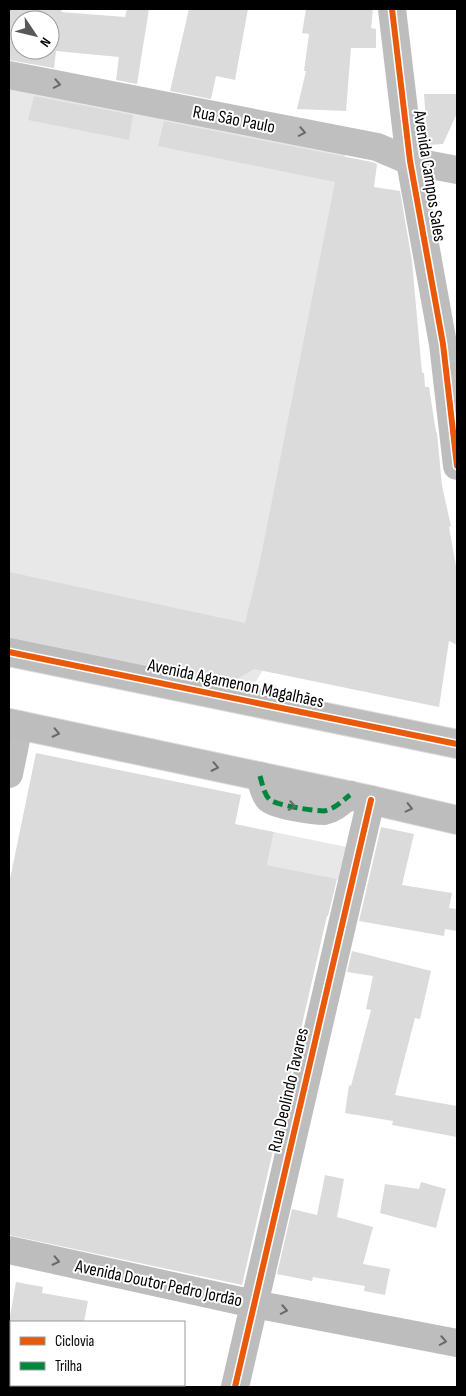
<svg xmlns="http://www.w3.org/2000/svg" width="466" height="1396" viewBox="0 0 466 1396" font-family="'Sofia Sans Condensed',sans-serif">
  <rect width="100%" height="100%" fill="#fff"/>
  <path fill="#e8e8e8" d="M 9,84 L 345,148 L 354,524 L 250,691 L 9,638 Z
    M 274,832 L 351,848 L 345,881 L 267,865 Z"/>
  <path fill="#dbdbdb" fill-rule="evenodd" d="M 9,9 L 62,9 L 61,12 L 125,17 L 127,9 L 149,9 L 137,84 L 116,80 L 119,57 L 56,51 L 54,68 L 9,60 ZM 20,20 L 50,20 L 50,50 L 20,50 Z
    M 189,9 L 248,9 L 235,80 L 216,76 L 211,99 L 170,91 Z
    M 306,9 L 373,9 L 371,28 L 376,29 L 376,48 L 351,48 L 346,111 L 297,109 L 306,71 L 304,71 L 309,34 L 302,33 Z
    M 424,94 L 457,94 L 457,113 L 443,144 L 428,145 Z
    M 34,96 L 133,115 L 129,140 L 28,120 Z
    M 164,121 L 372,162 L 377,164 L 374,187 L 400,191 L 412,261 L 422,373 L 424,373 L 425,387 L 429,387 L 436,432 L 437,433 L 442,486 L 451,526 L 449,527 L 457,572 L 457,645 L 449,641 L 439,707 L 254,669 L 232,682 L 9,637 L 9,572 L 245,623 L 259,566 L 335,182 L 158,146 Z
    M 36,753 L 241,795 L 235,824 L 274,832 L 267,865 L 337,879 L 328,916 L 327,916 L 242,1285 L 9,1235 L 9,884 Z
    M 381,827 L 414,834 L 402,885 L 452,893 L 449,908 L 457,909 L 457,931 L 445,929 L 444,936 L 359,921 Z
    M 352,951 L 431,971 L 420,1019 L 415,1018 L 395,1095 L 457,1106 L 457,1137 L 392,1125 L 393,1121 L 345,1113 L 349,1085 L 351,1086 L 371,1010 L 366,1009 L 373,976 L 347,972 Z
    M 325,1175 L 344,1179 L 337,1217 L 373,1227 L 363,1264 L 390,1269 L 385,1295 L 364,1291 L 365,1286 L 313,1277 L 312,1281 L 277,1274 L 292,1209 L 317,1215 Z
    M 421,1182 L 446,1189 L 436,1228 L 380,1213 L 385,1184 L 419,1189 Z
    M 16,1282 L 43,1287 L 42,1293 L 88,1301 L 84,1322 L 9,1322 Z"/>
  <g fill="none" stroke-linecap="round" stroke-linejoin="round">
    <g stroke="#dbdbdb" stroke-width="30">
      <path id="primary" d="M 9,652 L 457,744
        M 9,723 L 371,800 L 457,820"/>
    </g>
    <path stroke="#bdbdbd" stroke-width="28" d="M 392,9 L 410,161 L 443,344 L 457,466
      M 260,776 C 262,783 264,794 269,799 C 274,805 314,811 324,811 C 334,809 341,802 350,795
      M 9,1250 L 254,1304 L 457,1343
      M 235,1387 L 371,800"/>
    <path stroke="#bfbfbf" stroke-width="28" d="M 9,75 L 377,147 L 410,161 L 457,170
      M 9,774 L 19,725"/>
    <use href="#primary" stroke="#bdbdbd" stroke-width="28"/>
    <path stroke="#00873e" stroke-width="5" stroke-dasharray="10 5" stroke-linecap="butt" d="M 260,776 C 262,783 264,794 269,799 C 274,805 314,811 324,811 C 334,809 341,802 350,795"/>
    <g stroke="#fff" stroke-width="9">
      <path id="cycleway" d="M 392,9 L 410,161 L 443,344 L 457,466
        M 9,652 L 457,744
        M 235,1387 L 371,800"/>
    </g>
    <use href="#cycleway" stroke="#e8590c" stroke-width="6"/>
  </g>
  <defs><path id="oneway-chevron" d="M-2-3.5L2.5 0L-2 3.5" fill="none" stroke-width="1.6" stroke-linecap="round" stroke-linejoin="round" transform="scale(1.25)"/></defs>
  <g stroke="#696969">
    <use href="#oneway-chevron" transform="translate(57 84) rotate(11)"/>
    <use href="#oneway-chevron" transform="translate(302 132) rotate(11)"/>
  </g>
  <g stroke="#686868">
    <use href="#oneway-chevron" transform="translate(56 733) rotate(12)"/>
    <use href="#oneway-chevron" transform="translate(215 767) rotate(12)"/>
    <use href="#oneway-chevron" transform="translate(292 806) rotate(11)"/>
    <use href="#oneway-chevron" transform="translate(409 808) rotate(13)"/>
    <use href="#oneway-chevron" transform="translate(56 1261) rotate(12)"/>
    <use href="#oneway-chevron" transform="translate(284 1310) rotate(11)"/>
    <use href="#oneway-chevron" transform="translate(443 1341) rotate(11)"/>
  </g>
  <g text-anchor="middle" stroke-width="4" stroke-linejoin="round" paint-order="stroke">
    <g font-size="18" fill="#000" stroke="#fff">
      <text transform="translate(234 119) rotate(11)" y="6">Rua São Paulo</text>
      <text transform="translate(430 176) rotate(81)" y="6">Avenida Campos Sales</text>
      <text transform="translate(236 683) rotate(12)" y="6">Avenida Agamenon Magalhães</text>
      <text transform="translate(288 1090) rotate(-77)" y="6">Rua Deolindo Tavares</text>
      <text transform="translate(159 1283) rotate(12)" y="6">Avenida Doutor Pedro Jordão</text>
    </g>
  </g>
  <rect width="466" height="1396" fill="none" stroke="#000000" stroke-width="20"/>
  <rect x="10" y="1321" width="175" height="65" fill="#ffffff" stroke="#999999"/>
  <rect x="20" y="1337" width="25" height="8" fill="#e8590c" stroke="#999999"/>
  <text x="55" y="1346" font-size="15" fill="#000000">Ciclovia</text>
  <rect x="20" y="1362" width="25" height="8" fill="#00873e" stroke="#999999"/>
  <text x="55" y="1371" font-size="15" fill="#000000">Trilha</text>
  <g transform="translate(35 35) rotate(125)"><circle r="24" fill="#ffffff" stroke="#999999"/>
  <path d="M0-4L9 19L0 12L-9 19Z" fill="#595959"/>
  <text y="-8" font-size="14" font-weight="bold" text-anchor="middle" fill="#000000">N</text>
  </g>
</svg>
